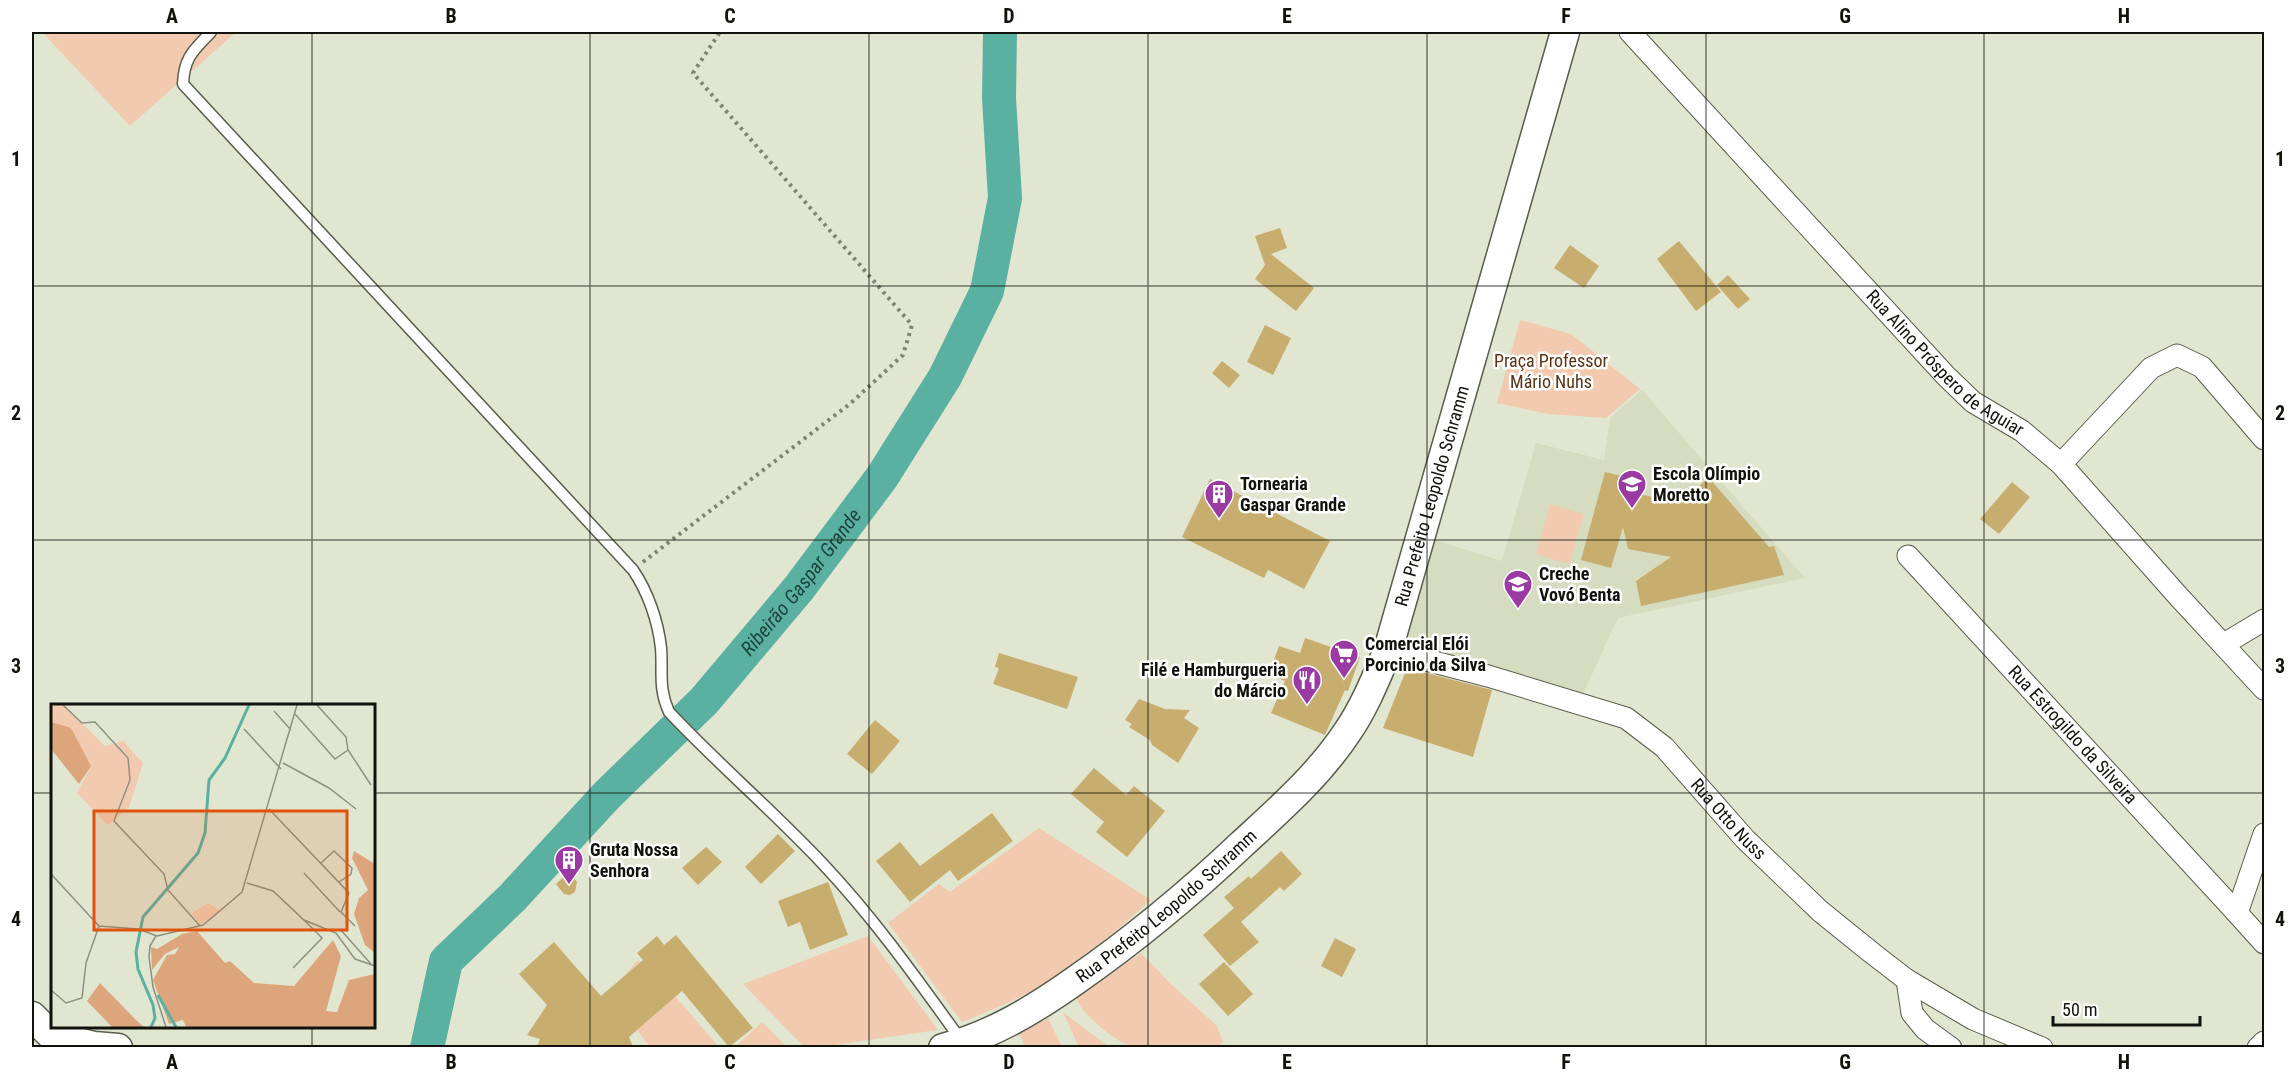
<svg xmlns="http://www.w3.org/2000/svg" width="2296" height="1079" viewBox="0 0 2296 1079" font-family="'Roboto Condensed',sans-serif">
  <rect width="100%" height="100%" fill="#e1e6d1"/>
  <path fill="#d5dcc0" d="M 1642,390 L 1805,578 L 1618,618 L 1582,696 L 1403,644 L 1435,540 L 1502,561 L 1536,443 L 1604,460 L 1610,418 Z"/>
  <path fill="#f2caaf" d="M 42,32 L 236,32 L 130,126 Z
    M 1520,320 L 1571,334 L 1640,389 L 1606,418 L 1548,414 L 1497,403 Z
    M 1550,504 L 1584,514 L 1569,564 L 1536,554 Z
    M 1039,828 L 1151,900 C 1117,930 1082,962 1042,985 C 1017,1000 989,1011 962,1022 L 888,923 L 939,884 L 950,892 Z
    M 868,936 L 938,1030 L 821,1047 L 804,1047 L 743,984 Z
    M 1141,953 L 1170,983 L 1217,1026 L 1223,1042 L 1216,1047 C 1190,1047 1161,1051 1135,1047 C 1118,1045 1085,1016 1077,1001 L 1078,995 Z
    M 638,960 L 682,1004 L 719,1047 L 650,1047 L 637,1030 L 667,1004 L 641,992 L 626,974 Z
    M 1063,1012 L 1109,1047 L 1079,1047 Z
    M 1048,1018 L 1062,1047 L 1025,1047 L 1020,1034 Z
    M 762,1022 L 787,1047 L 735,1047 Z"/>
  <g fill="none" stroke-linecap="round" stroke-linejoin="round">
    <path stroke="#5bb1a1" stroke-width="34" id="s1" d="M 427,1048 L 446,961 L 512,898 L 607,795 L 704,701 L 799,588 L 882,477 L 945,377 L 987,291 L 1005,198 L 999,98 L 1000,32"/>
  </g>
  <path fill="#c7ad6e" d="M 1280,228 L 1287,248 L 1271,254 L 1314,288 L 1296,311 L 1255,279 L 1265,265 L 1255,236 Z
    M 1679,241 L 1721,292 L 1696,311 L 1657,259 Z
    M 1570,245 L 1599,266 L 1584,288 L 1554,268 Z
    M 1728,275 L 1750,299 L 1738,309 L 1717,285 Z
    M 1265,325 L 1291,338 L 1273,375 L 1247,362 Z
    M 1222,361 L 1240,375 L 1229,388 L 1212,373 Z
    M 1605,472 L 1637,480 L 1633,493 L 1679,502 L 1709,478 L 1769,547 L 1774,546 L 1784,575 L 1641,606 L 1636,581 L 1671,557 L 1628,549 L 1623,527 L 1611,568 L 1581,560 Z
    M 1210,479 L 1330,541 L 1304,589 L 1268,570 L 1264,578 L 1182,537 Z
    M 2012,482 L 2030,497 L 1999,534 L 1980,519 Z
    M 1305,638 L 1360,657 L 1348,691 L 1345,690 L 1325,735 L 1271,713 L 1285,681 L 1275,677 L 1279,668 L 1272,665 L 1279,646 L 1300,653 Z
    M 999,653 L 1078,677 L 1067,709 L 993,684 L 999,668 L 995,667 Z
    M 1407,668 L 1492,690 L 1473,757 L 1383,728 Z
    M 1139,699 L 1165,709 L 1190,710 L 1184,718 L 1199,728 L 1178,763 L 1152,745 L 1150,740 L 1129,727 L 1132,724 L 1125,720 Z
    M 875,720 L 900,741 L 872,774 L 847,754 Z
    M 1094,768 L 1126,795 L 1134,786 L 1165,811 L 1127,857 L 1096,832 L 1104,822 L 1071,794 Z
    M 992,813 L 1013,841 L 958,881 L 950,870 L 910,902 L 876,861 L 900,842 L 920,866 Z
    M 778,834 L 795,851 L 761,884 L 745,867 Z
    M 706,847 L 722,862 L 698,885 L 682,868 Z
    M 1281,851 L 1302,874 L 1284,891 L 1280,887 L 1241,922 L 1259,942 L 1230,966 L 1203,935 L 1234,908 L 1224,897 L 1249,876 L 1251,879 Z
    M 569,872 L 577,882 L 575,892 L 570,895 L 564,894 L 556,884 Z
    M 828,882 L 848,935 L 810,950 L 800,922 L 788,927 L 778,901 Z
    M 676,935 L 753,1028 L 729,1047 L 682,991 L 629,1037 L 633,1047 L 537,1047 L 540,1039 L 527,1035 L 547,1005 L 519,974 L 554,942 L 601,996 L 643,960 L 637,953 L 657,936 L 664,945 Z
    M 1335,938 L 1356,949 L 1342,977 L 1321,966 Z
    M 1224,962 L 1253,994 L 1228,1016 L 1199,984 Z"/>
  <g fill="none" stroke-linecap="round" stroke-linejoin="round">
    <g stroke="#595d4b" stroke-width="13">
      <path id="lane" d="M 211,32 C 194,50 184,57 183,84 L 633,570 C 648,592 658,621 661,648 C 663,672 658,688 669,712 C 718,764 773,811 822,863 C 874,918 917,979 961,1040"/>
    </g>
    <g stroke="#595d4b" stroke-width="23">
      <g id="street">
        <path id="s2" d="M 1630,32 L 1946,376 L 1973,402 L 2022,431 L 2061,464 L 2179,597 L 2264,689"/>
        <path d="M 2061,464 L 2151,368 L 2177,355 L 2202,367 L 2264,439"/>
        <path id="s3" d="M 1908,556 L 2237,913"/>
        <path d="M 2224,644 L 2264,620"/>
        <path id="s4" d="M 1388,650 L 1488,676 L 1626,718 L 1664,747 L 1745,839 L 1820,911 L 1872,953 L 1907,980 L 1973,1019 L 2042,1048"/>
        <path d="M 2264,834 L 2237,913 L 2264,943"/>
        <path d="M 1907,980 L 1912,1013 L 1925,1029 L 1951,1048"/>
        <path d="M 2258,1048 L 2264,1042"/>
      </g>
    </g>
    <g stroke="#595d4b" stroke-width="31">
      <g id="secondary">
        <path d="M 32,1016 L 51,1035 L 94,1046 L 118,1048"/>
        <path id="s5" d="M 943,1048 C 993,1035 1035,1009 1076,980 C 1135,939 1190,893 1242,844 C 1280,809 1319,775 1348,731 C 1365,706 1376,678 1388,650 L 1565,32"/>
      </g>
    </g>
    <path stroke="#7f8374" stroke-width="4" stroke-dasharray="3 4.5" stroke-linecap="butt" d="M 643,562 L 851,403 L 903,355 L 912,325 L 693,73 L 720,32"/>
    <use href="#lane" stroke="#fff" stroke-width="10"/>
    <use href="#street" stroke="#fff" stroke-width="21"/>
    <use href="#secondary" stroke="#fff" stroke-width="28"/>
  </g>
  <path fill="none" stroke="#11120b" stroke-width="1.5" stroke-opacity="0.55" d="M 312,32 L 312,706M 590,32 L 590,1048M 869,32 L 869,1048M 1148,32 L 1148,1048M 1427,32 L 1427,1048M 1706,32 L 1706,1048M 1984,32 L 1984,1048M 32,286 L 2264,286M 32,540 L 2264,540M 32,793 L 52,793M 374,793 L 2264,793M 312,1026 L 312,1048"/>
  <defs>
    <g id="school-pin" transform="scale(1.5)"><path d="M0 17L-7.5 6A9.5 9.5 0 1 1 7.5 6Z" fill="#9a3aa2" stroke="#fff"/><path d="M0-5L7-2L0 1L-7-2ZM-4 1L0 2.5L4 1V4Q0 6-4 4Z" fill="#fff"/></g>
    <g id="building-pin" transform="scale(1.5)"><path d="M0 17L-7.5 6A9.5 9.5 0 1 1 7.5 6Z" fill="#9a3aa2" stroke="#fff"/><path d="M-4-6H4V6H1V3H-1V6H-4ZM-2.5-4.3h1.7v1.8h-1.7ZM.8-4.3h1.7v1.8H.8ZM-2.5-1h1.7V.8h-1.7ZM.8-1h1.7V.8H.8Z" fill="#fff"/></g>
    <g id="supermarket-pin" transform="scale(1.5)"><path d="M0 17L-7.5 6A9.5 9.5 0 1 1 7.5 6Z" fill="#9a3aa2" stroke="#fff"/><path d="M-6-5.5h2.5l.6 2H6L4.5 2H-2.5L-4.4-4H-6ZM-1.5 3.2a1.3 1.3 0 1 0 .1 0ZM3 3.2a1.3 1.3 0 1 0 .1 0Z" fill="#fff"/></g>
    <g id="restaurant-pin" transform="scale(1.5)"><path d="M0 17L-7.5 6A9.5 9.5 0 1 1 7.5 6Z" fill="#9a3aa2" stroke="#fff"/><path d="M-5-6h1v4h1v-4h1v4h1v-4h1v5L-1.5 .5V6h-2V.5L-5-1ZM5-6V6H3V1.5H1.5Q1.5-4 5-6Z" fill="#fff"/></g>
  </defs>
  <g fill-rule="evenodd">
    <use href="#school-pin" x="1632" y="484"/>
    <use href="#building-pin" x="1219" y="494"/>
    <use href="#school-pin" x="1518" y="584"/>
    <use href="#supermarket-pin" x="1344" y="654"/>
    <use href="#restaurant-pin" x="1307" y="680"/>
    <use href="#building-pin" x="569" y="860"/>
  </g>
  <g text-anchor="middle" stroke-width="5" stroke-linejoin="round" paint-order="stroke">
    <g font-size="18" fill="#5a3415" stroke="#fff">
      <text x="1551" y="367">Praça Professor<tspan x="1551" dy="21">Mário Nuhs</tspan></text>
    </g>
    <g font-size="18" fill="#11120b" stroke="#fff">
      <text dy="6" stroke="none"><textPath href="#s2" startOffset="458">Rua Alino Próspero de Aguiar</textPath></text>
      <text dy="6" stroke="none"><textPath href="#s5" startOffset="771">Rua Prefeito Leopoldo Schramm</textPath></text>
      <text dy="6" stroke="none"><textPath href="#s3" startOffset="243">Rua Estrogildo da Silveira</textPath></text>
      <text dy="6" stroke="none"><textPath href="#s4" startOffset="392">Rua Otto Nuss</textPath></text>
      <text dy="6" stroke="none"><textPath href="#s5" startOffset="267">Rua Prefeito Leopoldo Schramm</textPath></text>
    </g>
    <g font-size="18" font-weight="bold" fill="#11120b" stroke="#fff" text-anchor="start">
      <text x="1653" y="480">Escola Olímpio<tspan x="1653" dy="21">Moretto</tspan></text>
      <text x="1240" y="490">Tornearia<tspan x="1240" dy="21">Gaspar Grande</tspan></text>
      <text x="1539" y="580">Creche<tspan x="1539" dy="21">Vovó Benta</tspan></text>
      <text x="1365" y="650">Comercial Elói<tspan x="1365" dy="21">Porcinio da Silva</tspan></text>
      <text x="1286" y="676" text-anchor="end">Filé e Hamburgueria<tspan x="1286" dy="21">do Márcio</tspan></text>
      <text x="590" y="856">Gruta Nossa<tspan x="590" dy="21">Senhora</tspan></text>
    </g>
    <g font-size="20" font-style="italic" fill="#1d443d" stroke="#fff">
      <text dy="7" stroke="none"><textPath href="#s1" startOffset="609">Ribeirão Gaspar Grande</textPath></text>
    </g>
  </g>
  <g transform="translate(51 704)">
    <rect width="324" height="324" fill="#e1e6d1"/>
    <path d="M 4,1 L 13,1 L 54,42 L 72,37 L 92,59 L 78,103 L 57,121 L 26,89 L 40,62 L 20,25 L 0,18 L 0,4 ZM 157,199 L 170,207 L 149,220 L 141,209 Z" fill="#f2caaf"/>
    <path d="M 0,18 L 20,24 L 40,62 L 28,80 L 0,45 ZM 303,147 L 324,160 L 324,249 L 314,241 L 303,210 L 308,194 L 317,186 L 301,154 ZM 146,227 L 174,259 L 179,257 L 203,279 L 243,282 L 282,236 L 290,252 L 275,307 L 286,308 L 298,276 L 324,270 L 324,323 L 135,323 L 132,316 L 118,320 L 102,276 L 116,251 L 124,250 L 128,243 L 114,250 L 101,266 L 100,243 L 106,245 L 131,230 ZM 49,279 L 86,317 L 93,323 L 61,323 L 36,297 Z" fill="#dda57c"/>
    <path fill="none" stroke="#5bb1a1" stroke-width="3" d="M 107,291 L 125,323M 100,323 L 104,314 L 102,301 L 87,265 L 85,248 L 92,213 L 147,149 L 154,129 L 158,76 L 174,54 L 198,1"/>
    <path fill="none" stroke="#8e9182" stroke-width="1.5" d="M 12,1 L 31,19 L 44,18 L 77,54 L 79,76 L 63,117 L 113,170 L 117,186 L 149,222M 266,1 L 295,33 L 297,46 L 320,81M 223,7 L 240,26M 244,10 L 284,55 L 297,46M 193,25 L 230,65M 232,59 L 278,84 L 305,105M 218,105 L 298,189 L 290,208 L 304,222M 270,159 L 283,147 L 301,164 L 300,170 L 288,178M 253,169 L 289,208M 0,170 L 48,222 L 87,225 L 106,232M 196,179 L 222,187 L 253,216 L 285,229 L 304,255 L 324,262M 289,225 L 320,260M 105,232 L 99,242 L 98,253 L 102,283 L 115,323M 106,232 L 152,221 L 191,188 L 246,1M 242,264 L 271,234 L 253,216M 0,286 L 15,299 L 31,294 L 35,259 L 48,222"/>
    <path fill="#dd550c" fill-opacity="0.15" stroke="#dd550c" stroke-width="3" d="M 43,107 L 296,107 L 296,226 L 43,226 Z"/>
    <rect width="324" height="324" fill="none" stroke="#11120b" stroke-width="3"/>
  </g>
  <rect width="2296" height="1079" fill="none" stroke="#ffffff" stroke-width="66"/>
  <path d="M2053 1016v9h147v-9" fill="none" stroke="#11120b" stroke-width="3"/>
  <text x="2062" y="1016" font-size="18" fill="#11120b" stroke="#ffffff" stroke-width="4.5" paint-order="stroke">50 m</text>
  <rect x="33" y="33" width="2230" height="1013" fill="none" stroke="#11120b" stroke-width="2"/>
  <g font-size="20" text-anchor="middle" font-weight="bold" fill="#11120b">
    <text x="172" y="23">A</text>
    <text x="451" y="23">B</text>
    <text x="730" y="23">C</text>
    <text x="1009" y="23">D</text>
    <text x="1287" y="23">E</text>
    <text x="1566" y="23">F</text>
    <text x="1845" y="23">G</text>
    <text x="2124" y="23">H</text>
    <text x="16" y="166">1</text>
    <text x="2280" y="166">1</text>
    <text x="16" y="420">2</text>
    <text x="2280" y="420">2</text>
    <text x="16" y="673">3</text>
    <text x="2280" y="673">3</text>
    <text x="16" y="926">4</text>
    <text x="2280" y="926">4</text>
    <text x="172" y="1069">A</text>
    <text x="451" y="1069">B</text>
    <text x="730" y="1069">C</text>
    <text x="1009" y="1069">D</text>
    <text x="1287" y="1069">E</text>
    <text x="1566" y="1069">F</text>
    <text x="1845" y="1069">G</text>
    <text x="2124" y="1069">H</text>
  </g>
</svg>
